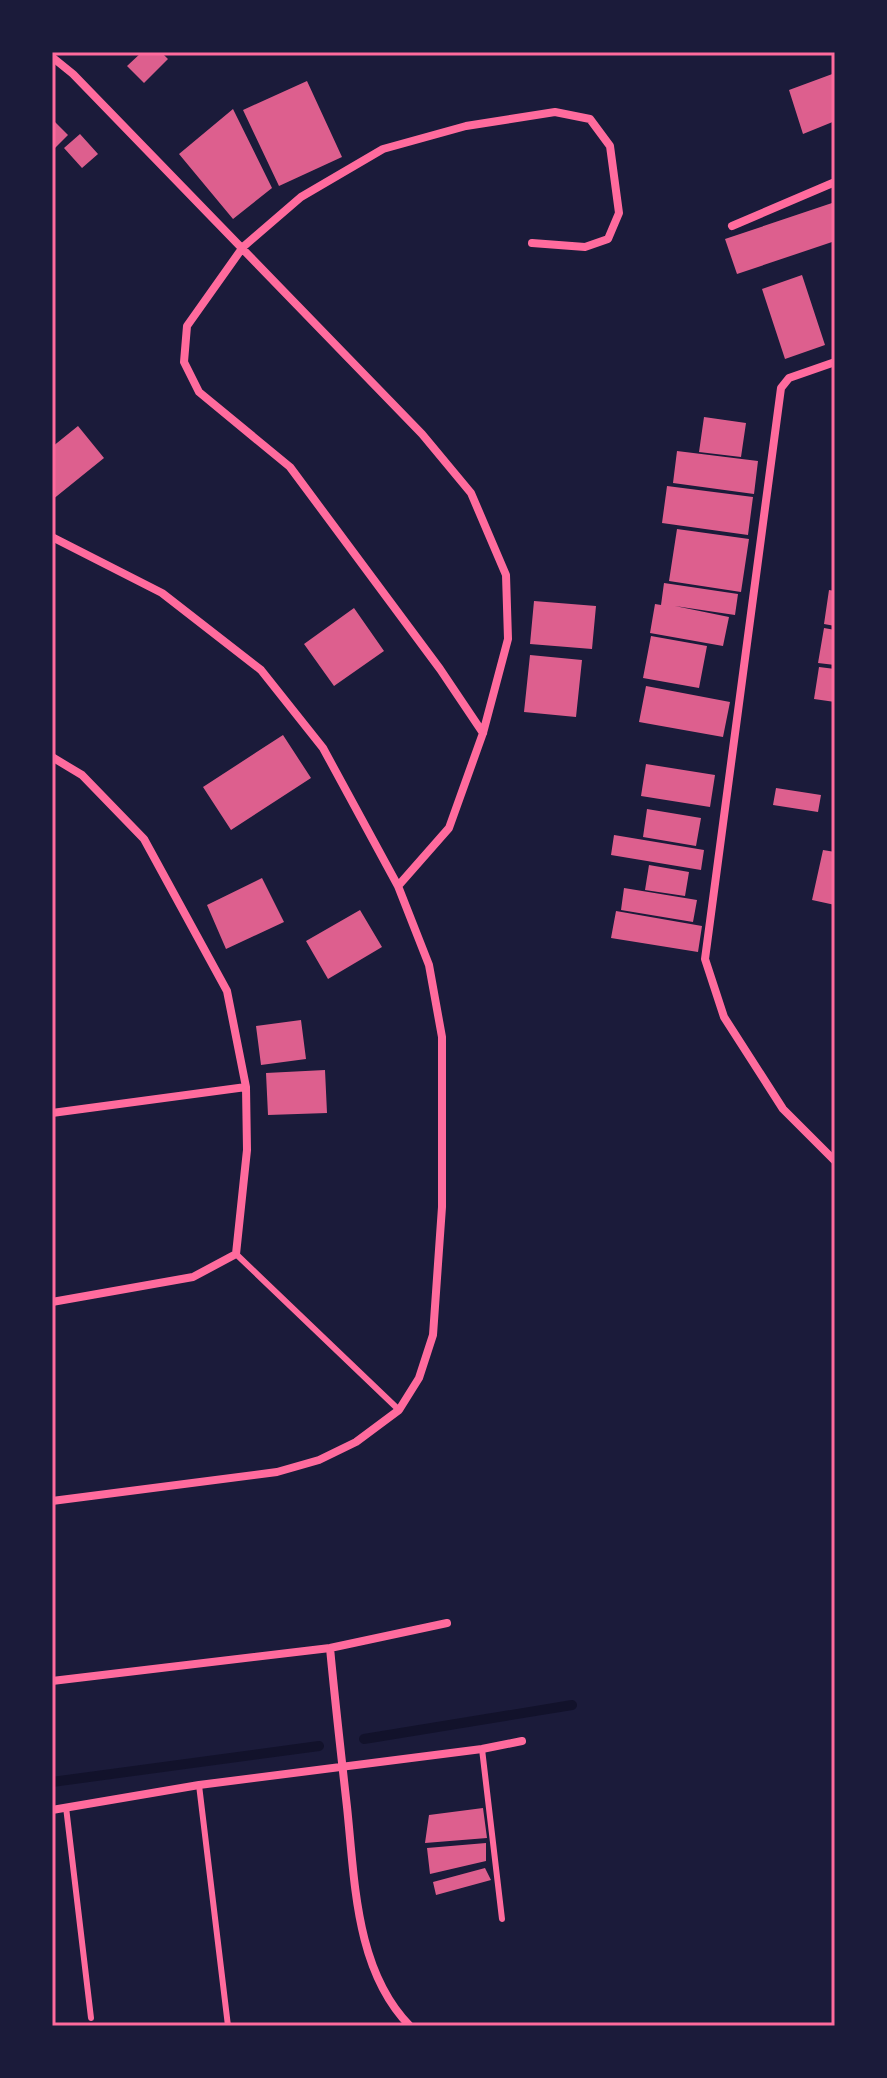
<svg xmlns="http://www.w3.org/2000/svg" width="887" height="2078" viewBox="0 0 887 2078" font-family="Rubik,sans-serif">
  <rect width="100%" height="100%" fill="#1b1b3a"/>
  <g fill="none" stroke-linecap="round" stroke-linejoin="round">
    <path stroke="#12122b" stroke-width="10" d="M 364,1739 L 572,1705
      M 52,1782 L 319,1746"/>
  </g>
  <path fill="#dd5f8e" d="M 142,52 L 161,52 L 168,59 L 144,83 L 127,66 Z
    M 835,73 L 835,121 L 803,134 L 789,90 Z
    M 307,81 L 342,157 L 279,186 L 243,110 Z
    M 233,109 L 272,188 L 233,219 L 179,154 Z
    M 52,119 L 68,135 L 52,151 Z
    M 80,134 L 98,154 L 82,168 L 64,148 Z
    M 835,202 L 835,241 L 737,274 L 725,239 Z
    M 802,275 L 825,345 L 785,359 L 762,289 Z
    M 704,417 L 746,423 L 741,457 L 699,452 Z
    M 78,426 L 104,458 L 52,500 L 52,447 Z
    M 677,451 L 758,461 L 754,494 L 673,483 Z
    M 667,486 L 753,497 L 748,535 L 662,523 Z
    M 677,529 L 749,539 L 741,592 L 669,581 Z
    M 664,583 L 738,594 L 735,615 L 675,606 L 729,617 L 723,646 L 650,633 L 655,604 L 661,605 Z
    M 829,590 L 835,591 L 835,626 L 824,624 Z
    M 534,601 L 596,606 L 592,649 L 530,644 Z
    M 354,608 L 384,651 L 334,686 L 304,644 Z
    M 824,628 L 835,630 L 835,665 L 818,663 Z
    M 651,636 L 707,646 L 699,688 L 643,678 Z
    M 530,655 L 582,660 L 576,717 L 524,712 Z
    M 819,667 L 835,669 L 835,702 L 814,699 Z
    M 646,686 L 730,702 L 723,737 L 639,722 Z
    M 283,735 L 311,778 L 231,830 L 203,787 Z
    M 646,764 L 715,775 L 710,807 L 641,796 Z
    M 776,788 L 821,795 L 818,812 L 773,805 Z
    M 647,809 L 701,818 L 696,846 L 643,837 Z
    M 614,835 L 704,850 L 701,870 L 611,855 Z
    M 823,850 L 835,852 L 835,905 L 812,900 Z
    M 649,865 L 689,872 L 685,896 L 645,890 Z
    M 262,878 L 284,922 L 226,949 L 207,905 Z
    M 624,888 L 697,900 L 693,922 L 621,910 Z
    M 360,910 L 382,947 L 328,979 L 306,941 Z
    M 616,911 L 702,926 L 698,952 L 611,938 Z
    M 301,1020 L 306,1059 L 261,1065 L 256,1026 Z
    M 325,1070 L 327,1113 L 268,1115 L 266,1073 Z
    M 483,1808 L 487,1838 L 425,1843 L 429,1815 Z
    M 486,1843 L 486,1861 L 430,1874 L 427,1848 Z
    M 485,1868 L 491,1880 L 436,1895 L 433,1882 Z"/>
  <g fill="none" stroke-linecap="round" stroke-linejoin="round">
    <path stroke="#ff6b9d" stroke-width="6" d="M 236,1254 L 399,1410
      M 482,1749 L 502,1919
      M 199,1785 L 228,2026
      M 66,1807 L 91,2018"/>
    <path stroke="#ff6b9d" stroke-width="8" d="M 52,57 L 73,74 L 422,434 L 471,493 L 506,575 L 508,639 L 483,733 L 449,828 L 398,886
      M 732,226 L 835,182
      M 835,362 L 789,378 L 781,388 L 705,959 L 724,1017 L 783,1109 L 835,1161
      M 52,537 L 162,593 L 261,670 L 323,748 L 398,886 L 429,965 L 442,1037 L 442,1207 L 433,1335 L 419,1378 L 399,1410 L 356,1442 L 319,1460 L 277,1472 L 52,1501
      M 483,733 L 440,669 L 290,467 L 199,392 L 184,362 L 187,326 L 243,247 L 301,197 L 383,149 L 466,126 L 555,112 L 590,119 L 610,146 L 619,213 L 608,239 L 585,247 L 532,243
      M 52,757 L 82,775 L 144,839 L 227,991 L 246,1087 L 247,1150 L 236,1254 L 193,1277 L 52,1302
      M 52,1113 L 246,1087
      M 330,1648 C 335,1701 341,1754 347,1807 C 355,1881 355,1970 410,2026
      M 52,1681 L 330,1648 L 447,1623
      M 52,1810 L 199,1785 L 482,1749 L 522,1741"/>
  </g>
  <rect width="887" height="2078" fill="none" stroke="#1b1b3a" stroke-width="108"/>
  <rect x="54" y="54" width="779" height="1970" fill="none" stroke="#ff6b9d" stroke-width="3"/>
</svg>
